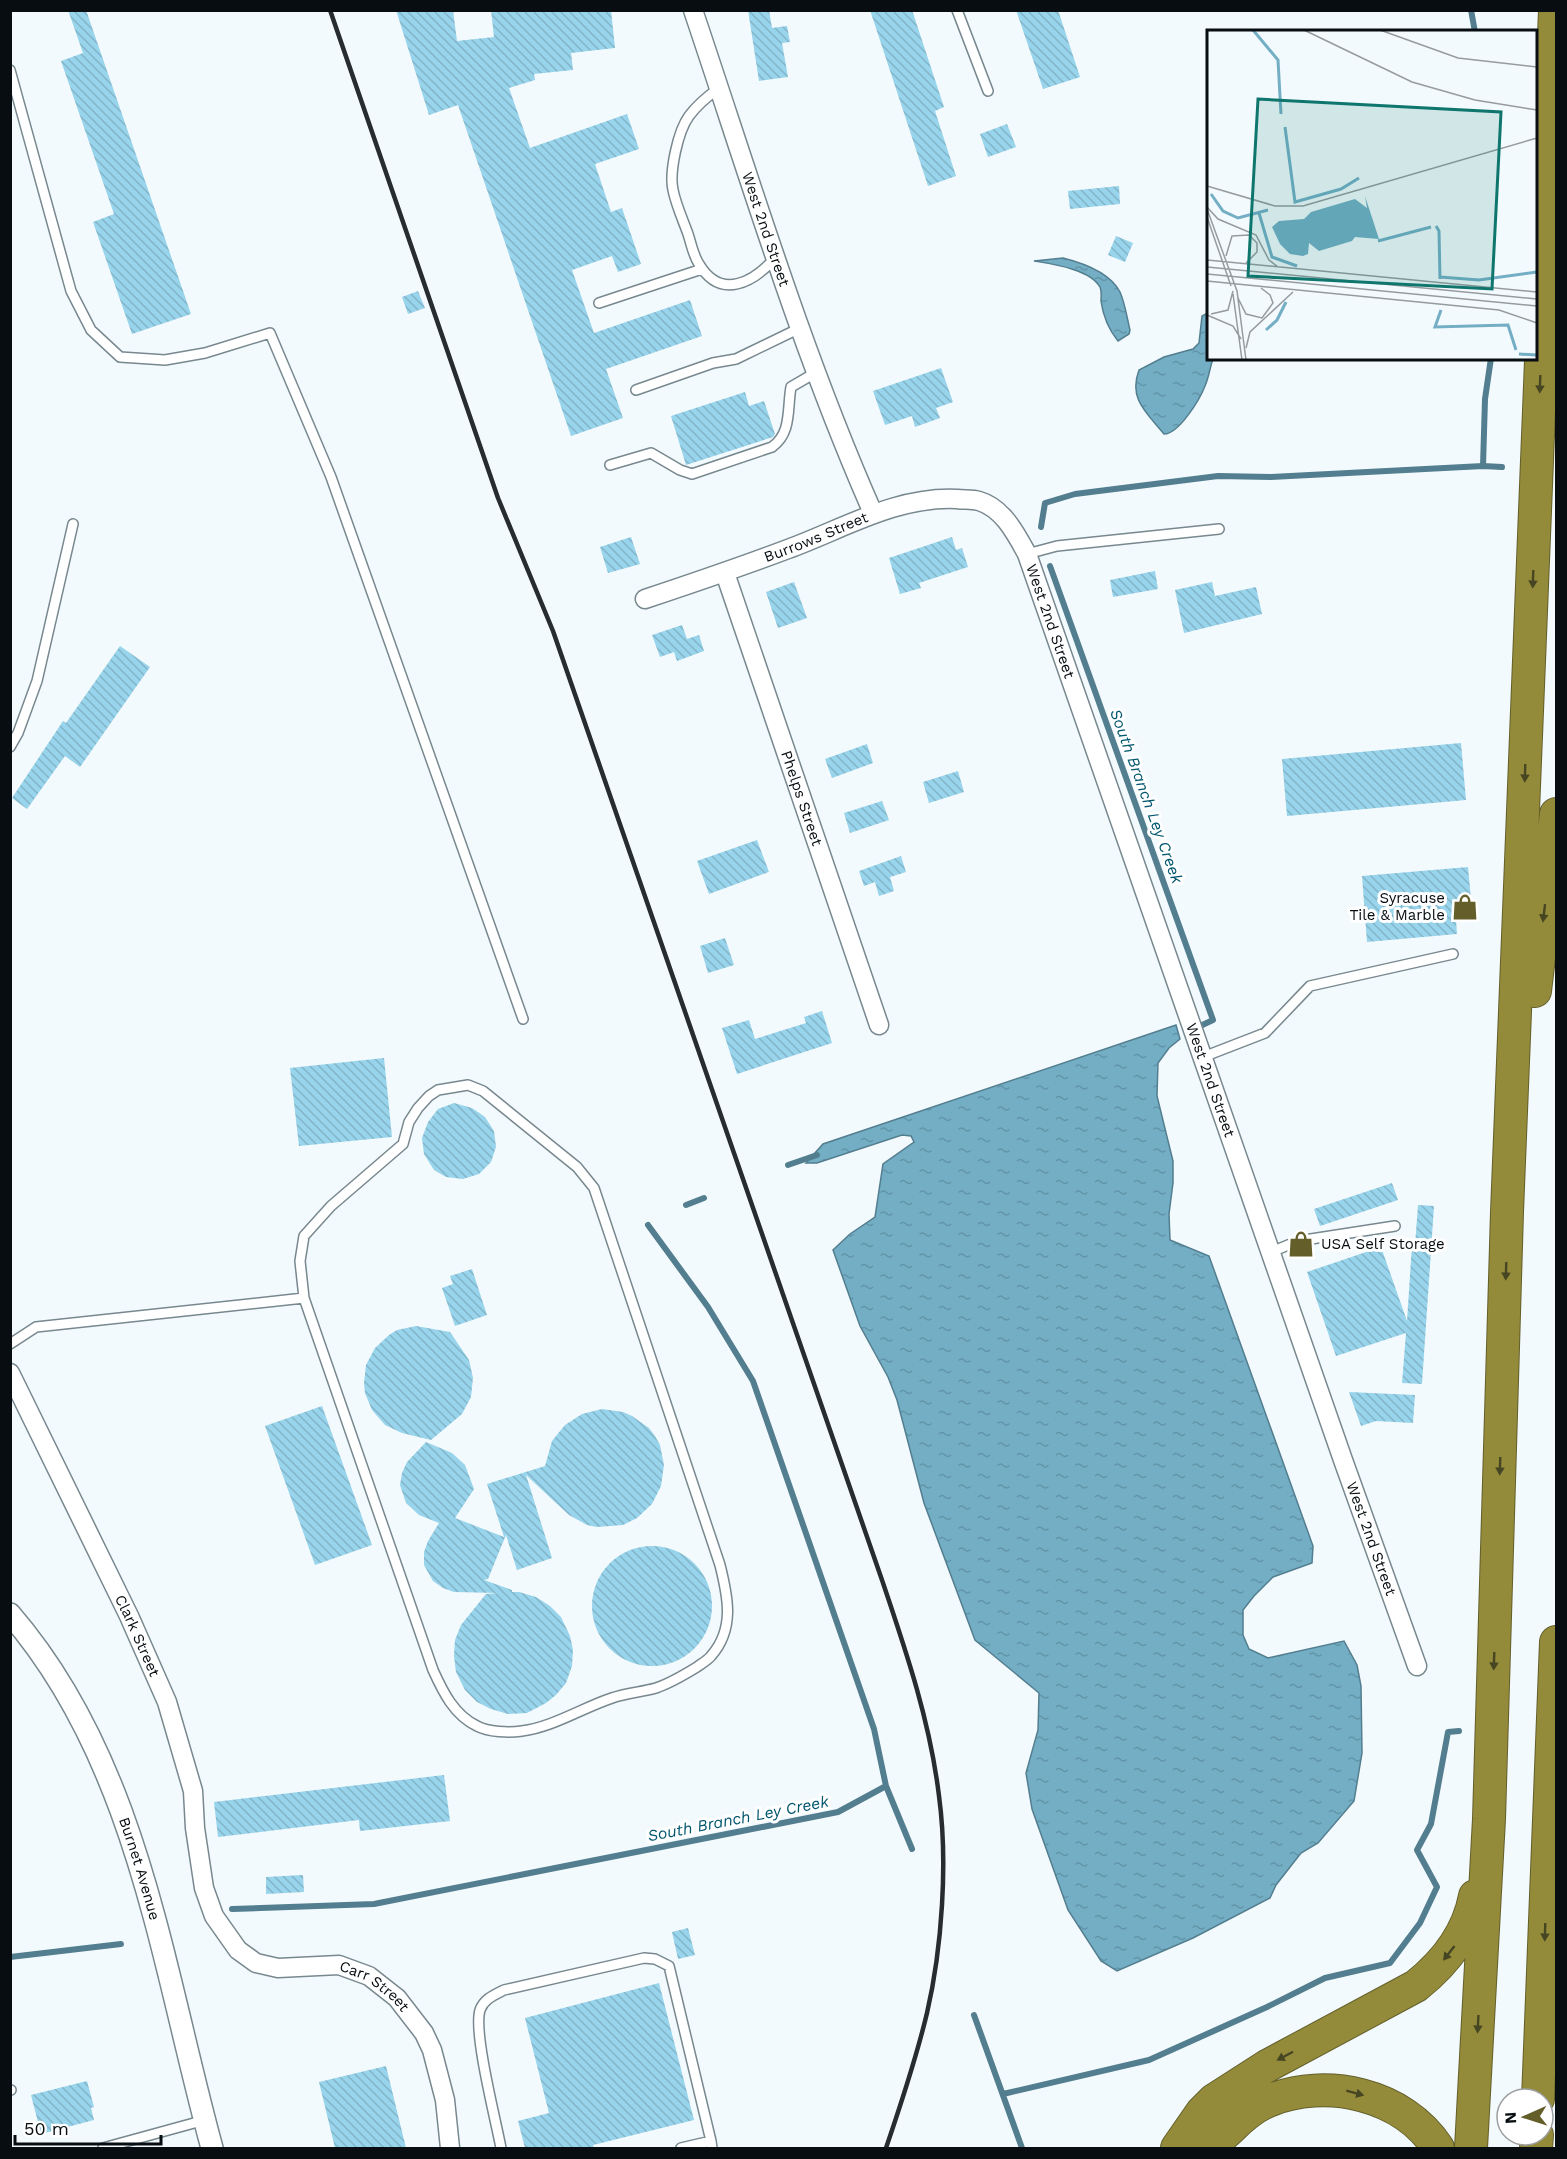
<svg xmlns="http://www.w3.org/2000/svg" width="1567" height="2159" viewBox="0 0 1567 2159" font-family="'Work Sans',sans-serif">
  <defs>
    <pattern id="water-ripples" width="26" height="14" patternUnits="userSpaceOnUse" patternTransform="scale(1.5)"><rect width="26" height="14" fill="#73aec5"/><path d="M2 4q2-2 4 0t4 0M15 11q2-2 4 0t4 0" fill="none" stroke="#6294a8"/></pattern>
    <pattern id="building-back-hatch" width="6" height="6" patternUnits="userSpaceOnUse" patternTransform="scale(1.5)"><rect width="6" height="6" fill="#98d4eb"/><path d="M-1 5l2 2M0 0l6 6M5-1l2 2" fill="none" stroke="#82b5c8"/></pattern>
  </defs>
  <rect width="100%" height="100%" fill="#f3fafd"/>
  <path fill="url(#water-ripples)" stroke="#537e8f" stroke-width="1.5" d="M 1063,258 C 1083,263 1110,273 1120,292 C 1125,303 1127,318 1130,330 L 1129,334 L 1118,341 C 1109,330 1103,316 1101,301 C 1101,297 1102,291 1100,287 C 1090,269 1052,264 1034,261 Z
    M 1208,313 L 1208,358 L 1213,359 C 1210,367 1209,377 1205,386 C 1200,399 1179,434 1164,434 C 1147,413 1128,399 1139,370 L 1164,357 L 1193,349 L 1199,343 L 1202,316 Z
    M 1176,1025 L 1180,1039 L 1169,1048 L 1158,1063 L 1157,1096 L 1173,1161 L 1173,1183 L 1169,1214 L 1170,1240 L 1209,1256 L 1313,1546 L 1312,1563 L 1273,1577 L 1254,1596 L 1243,1610 L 1243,1635 L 1249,1649 L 1268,1658 L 1344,1641 L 1357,1665 L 1361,1686 L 1362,1753 L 1354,1801 L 1318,1843 L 1301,1853 L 1276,1885 L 1270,1898 L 1193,1938 L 1117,1971 L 1101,1961 L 1068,1910 L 1032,1809 L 1026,1773 L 1038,1730 L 1039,1693 L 975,1640 L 924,1503 L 897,1400 L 888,1377 L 860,1326 L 833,1250 L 850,1234 L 875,1217 L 883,1164 L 914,1142 L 911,1136 L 902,1135 L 817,1163 L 806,1163 L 823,1144 Z"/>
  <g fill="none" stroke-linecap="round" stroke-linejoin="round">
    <path stroke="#537e8f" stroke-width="6" d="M 1471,10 L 1475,32
      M 1483,466 L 1485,399 L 1491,358
      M 1041,527 L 1045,503 L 1075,494 L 1218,476 L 1271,477 L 1483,466 L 1502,467
      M 1050,566 L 1213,1020 L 1198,1027
      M 788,1165 L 817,1155
      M 686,1205 L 704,1198
      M 886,1786 L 912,1849
      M 232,1909 L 374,1904 L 838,1812 L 886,1786 L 874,1729 L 753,1381 L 708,1307 L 648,1225
      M 10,1957 L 121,1944
      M 974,2015 L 1022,2148
      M 1003,2094 L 1149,2060 L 1267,2007 L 1325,1978 L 1390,1963 L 1420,1923 L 1437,1887 L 1417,1850 L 1431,1824 L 1448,1732 L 1459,1731"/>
  </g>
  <path fill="url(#building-back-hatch)" d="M 68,10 L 86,10 L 191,314 L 132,334 L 93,222 L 114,214 L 61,61 L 83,53 Z
    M 396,10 L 453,10 L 457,41 L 494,37 L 491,10 L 611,10 L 615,48 L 571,53 L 573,70 L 534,74 L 535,80 L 509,88 L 530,148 L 627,114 L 639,149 L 595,164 L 611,212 L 622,208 L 641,264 L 618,272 L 612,256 L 572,270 L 594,333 L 690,300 L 702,336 L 606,369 L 623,418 L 571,436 L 458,105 L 429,115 Z
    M 748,10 L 769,10 L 772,28 L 787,26 L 790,42 L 782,43 L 788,77 L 759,81 Z
    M 870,10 L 912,10 L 944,107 L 935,111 L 956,176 L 928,186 Z
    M 1016,10 L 1058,10 L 1080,77 L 1043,89 Z
    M 1007,124 L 1016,147 L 988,157 L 980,134 Z
    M 1119,186 L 1120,204 L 1070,209 L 1068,191 Z
    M 1116,236 L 1133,243 L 1125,262 L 1108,255 Z
    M 418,291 L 425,308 L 408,314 L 402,297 Z
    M 941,368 L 953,402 L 936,408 L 940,418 L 915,427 L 912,416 L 885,425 L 873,391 Z
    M 745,392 L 749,406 L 764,401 L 775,434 L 773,437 L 686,465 L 671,416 Z
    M 631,537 L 640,564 L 608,573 L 600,547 Z
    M 952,537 L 956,550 L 962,548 L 968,567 L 919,583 L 921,588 L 900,594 L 889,558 Z
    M 1155,571 L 1158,589 L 1113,597 L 1110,580 Z
    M 794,582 L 807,618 L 778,628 L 766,592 Z
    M 1212,582 L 1215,596 L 1256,587 L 1262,614 L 1184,633 L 1175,590 Z
    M 682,625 L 687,639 L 699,635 L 704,651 L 677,661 L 674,652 L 660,657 L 652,635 Z
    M 120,646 L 150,667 L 80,767 L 65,756 L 27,809 L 12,798 L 63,721 L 66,723 Z
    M 1461,743 L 1466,800 L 1287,816 L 1282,759 Z
    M 867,744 L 873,763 L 832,778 L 825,759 Z
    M 958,771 L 964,792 L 929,803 L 923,782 Z
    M 882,801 L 889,820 L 850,833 L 844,813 Z
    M 757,840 L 769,872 L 709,894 L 697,861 Z
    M 901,856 L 906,872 L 890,877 L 894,891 L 879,896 L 875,882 L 864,886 L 859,871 Z
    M 1468,867 L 1473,920 L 1456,920 L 1457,934 L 1367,942 L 1362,876 Z
    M 725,938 L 734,965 L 708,973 L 700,946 Z
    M 822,1011 L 832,1043 L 737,1074 L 722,1028 L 749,1020 L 755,1039 L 806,1023 L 804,1017 Z
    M 384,1058 L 392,1137 L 299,1146 L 290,1068 Z
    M 454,1103 L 472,1108 L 485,1117 L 494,1131 L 496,1147 L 491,1162 L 479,1174 L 463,1179 L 446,1177 L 434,1170 L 424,1154 L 422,1138 L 428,1122 L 438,1109 Z
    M 1392,1183 L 1398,1200 L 1320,1226 L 1314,1209 Z
    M 1418,1205 L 1434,1206 L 1422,1384 L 1402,1383 L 1406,1333 L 1336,1356 L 1307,1272 L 1381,1247 L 1407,1321 L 1412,1245 L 1415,1245 Z
    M 472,1269 L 487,1315 L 455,1326 L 442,1288 L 453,1284 L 450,1276 Z
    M 416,1326 L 450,1332 L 469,1360 L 473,1378 L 471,1397 L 462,1414 L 431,1440 L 402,1433 L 385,1425 L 372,1410 L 365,1393 L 364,1383 L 366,1365 L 375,1348 L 389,1335 L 397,1330 Z
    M 1349,1392 L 1415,1395 L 1413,1423 L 1376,1421 L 1361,1426 Z
    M 322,1406 L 372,1545 L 315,1565 L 265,1426 Z
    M 602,1409 L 623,1412 L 632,1416 L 649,1428 L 655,1436 L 660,1445 L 664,1465 L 661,1486 L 652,1504 L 637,1518 L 623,1525 L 597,1527 L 587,1525 L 569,1515 L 526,1475 L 552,1558 L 517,1570 L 506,1535 L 488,1579 L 484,1580 L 512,1590 L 512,1592 L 519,1592 L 536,1597 L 550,1606 L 561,1617 L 570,1636 L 573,1650 L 572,1666 L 566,1683 L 556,1695 L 546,1703 L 527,1713 L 508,1714 L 491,1709 L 477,1702 L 465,1690 L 456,1672 L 454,1656 L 455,1640 L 461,1625 L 486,1594 L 498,1593 L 454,1592 L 443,1588 L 433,1581 L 424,1565 L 424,1552 L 428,1541 L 439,1523 L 419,1515 L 406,1503 L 400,1485 L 402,1473 L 407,1462 L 426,1442 L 452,1453 L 465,1465 L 474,1489 L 455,1518 L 504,1537 L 487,1484 L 545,1466 L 552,1441 L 565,1425 L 582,1414 Z
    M592 1606a60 60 0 1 1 120 0a60 60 0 1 1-120 0Z
    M 444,1775 L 450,1821 L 360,1831 L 359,1820 L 218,1837 L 214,1802 Z
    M 303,1875 L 304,1892 L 266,1894 L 266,1877 Z
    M 688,1928 L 695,1955 L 678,1959 L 672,1932 Z
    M 659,1983 L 694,2120 L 593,2145 L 594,2148 L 525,2148 L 518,2121 L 549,2113 L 525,2018 Z
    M 386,2066 L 406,2148 L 335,2148 L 319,2082 Z
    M 87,2081 L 94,2107 L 91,2108 L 94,2120 L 41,2134 L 31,2095 Z"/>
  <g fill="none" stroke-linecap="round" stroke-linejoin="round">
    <g stroke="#77888f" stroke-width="12">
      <path id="service" d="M 957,10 L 988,91
        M 10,70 L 71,291 L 91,330 L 120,357 L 165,360 L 205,353 L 270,333 L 331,477 L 523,1019
        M 719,88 C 708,96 697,105 689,116 C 678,131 669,172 673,190 C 676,205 683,220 688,234 C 691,243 693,255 699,264 C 721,301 754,282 776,257
        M 599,303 L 702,269
        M 636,390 L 713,363 L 736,359 L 800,328
        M 610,465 L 651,453 L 680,470 L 692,474 L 772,447 C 792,433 787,409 791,387 L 815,373
        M 1027,554 L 1057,546 L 1219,529
        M 10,747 L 18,733 L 37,681 L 73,524
        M 1203,1057 L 1265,1033 L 1310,986 L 1453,954
        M 468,1085 L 483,1091 L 577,1167 L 594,1188 L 720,1565 C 728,1597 735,1629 711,1656 C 708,1660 701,1664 697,1667 C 684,1675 671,1683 656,1688 C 642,1692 626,1693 612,1698 C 582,1708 553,1727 522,1731 C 509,1733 488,1732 477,1726 C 454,1715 443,1692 433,1670 L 304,1298 L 300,1261 L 304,1236 L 331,1206 L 403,1144 L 409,1122 L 418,1108 L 429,1096 L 438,1090 Z
        M 1271,1252 L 1298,1241 L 1395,1226
        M 10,1344 L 36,1327 L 304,1298
        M 10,2090 L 11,2090
        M 103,2148 L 205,2120
        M 501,2148 C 496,2121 473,2032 480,2010 C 484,1999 494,1995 504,1990 L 644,1958 L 655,1959 L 669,1966 L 711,2141
        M 681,2148 L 711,2141 L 712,2148"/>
    </g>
    <g stroke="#77888f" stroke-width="21">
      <g id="minor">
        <path id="s1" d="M 693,10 C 750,179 801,350 873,513"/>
        <path id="s2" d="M 725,573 L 879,1025"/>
        <path id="s3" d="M 645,599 C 693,583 740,567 788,549 C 843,529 896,496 957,499 C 964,500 972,499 979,501 C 1003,508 1016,534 1027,554 L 1343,1460 L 1417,1666"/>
        <path id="s4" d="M 10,1373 L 129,1616 L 167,1702 L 193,1791 L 195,1828 L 204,1888 L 214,1916 L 238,1950 L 256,1963 L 278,1968 L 339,1965 L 369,1976 L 397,1998 L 424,2033 L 432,2050 L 445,2100 L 450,2148"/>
      </g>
    </g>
    <g stroke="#77888f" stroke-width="24">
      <g id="tertiary">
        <path id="s5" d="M 10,1614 C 138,1762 162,1966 212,2148"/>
      </g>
    </g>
    <g stroke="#635f2b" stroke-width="34">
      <path id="motorway" d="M 1535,991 L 1556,814
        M 1538,2099 L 1556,1642
        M 1177,2148 L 1202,2112 L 1214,2100 L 1267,2066 L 1416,1986 C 1445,1963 1468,1934 1475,1896
        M 1212,2148 C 1217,2140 1224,2134 1231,2128 C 1242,2117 1254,2107 1268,2101 C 1326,2077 1403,2094 1438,2148
        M 1471,2148 L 1489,1819 L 1507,1212 L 1555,10
        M 1536,2148 L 1537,2135"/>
    </g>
    <use href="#service" stroke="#fff" stroke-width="9"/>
    <use href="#minor" stroke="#fff" stroke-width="18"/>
    <use href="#tertiary" stroke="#fff" stroke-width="21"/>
    <use href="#motorway" stroke="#948b3a" stroke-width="32"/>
    <path stroke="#262c2f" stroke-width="4.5" d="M 330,10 L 498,498 L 553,631 L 882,1580 C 906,1651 930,1721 939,1796 C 948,1862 942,1948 927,2013 C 916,2059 901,2104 886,2148"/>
  </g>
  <defs><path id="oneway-solid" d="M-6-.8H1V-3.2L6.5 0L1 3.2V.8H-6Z" transform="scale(1.5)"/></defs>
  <g fill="#464623">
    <use href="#oneway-solid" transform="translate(1540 384) rotate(92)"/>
    <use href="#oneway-solid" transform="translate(1533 579) rotate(92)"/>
    <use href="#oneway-solid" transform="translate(1525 773) rotate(92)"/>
    <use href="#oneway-solid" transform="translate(1544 913) rotate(97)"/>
    <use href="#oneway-solid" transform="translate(1506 1271) rotate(92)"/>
    <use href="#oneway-solid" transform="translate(1500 1466) rotate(92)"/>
    <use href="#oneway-solid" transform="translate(1494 1661) rotate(92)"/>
    <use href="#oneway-solid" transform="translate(1545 1932) rotate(92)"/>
    <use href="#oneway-solid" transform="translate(1449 1953) rotate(128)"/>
    <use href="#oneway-solid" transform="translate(1478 2024) rotate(93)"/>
    <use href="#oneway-solid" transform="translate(1285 2056) rotate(152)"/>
    <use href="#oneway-solid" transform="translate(1355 2093) rotate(15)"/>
  </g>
  <defs>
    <g id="shop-bare" transform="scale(2.07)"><path d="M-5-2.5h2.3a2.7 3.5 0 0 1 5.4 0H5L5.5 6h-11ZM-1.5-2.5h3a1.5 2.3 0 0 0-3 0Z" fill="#645e2b" stroke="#fff" stroke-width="2.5" paint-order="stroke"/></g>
  </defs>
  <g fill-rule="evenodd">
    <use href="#shop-bare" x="1465" y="907"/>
    <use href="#shop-bare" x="1301" y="1244"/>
  </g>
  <g text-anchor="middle" stroke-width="6" stroke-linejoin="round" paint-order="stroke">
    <g font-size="15" fill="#070d10" stroke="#fff">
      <text dy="5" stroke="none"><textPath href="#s1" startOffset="231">West 2nd Street</textPath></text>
      <text dy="5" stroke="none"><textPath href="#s3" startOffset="182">Burrows Street</textPath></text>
      <text dy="5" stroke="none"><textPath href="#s3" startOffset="496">West 2nd Street</textPath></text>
      <text dy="5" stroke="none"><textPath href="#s2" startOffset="238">Phelps Street</textPath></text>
      <text dy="5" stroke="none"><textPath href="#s3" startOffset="982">West 2nd Street</textPath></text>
      <text dy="5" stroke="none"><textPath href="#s3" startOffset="1468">West 2nd Street</textPath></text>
      <text dy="5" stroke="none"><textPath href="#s4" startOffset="292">Clark Street</textPath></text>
      <text dy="5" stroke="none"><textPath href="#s5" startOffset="288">Burnet Avenue</textPath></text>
      <text dy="5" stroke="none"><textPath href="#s4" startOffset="774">Carr Street</textPath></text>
    </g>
    <g font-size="15" fill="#070d10" stroke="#fff" text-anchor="end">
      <text x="1445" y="903">Syracuse<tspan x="1445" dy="17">Tile &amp; Marble</tspan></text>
      <text x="1321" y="1249" text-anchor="start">USA Self Storage</text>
    </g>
    <g font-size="16" font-style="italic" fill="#00566d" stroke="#fff">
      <text transform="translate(1147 796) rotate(70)" y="6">South Branch Ley Creek</text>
      <text transform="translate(738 1818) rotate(-11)" y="6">South Branch Ley Creek</text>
    </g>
  </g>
  <g transform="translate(1207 30)">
    <rect width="330" height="330" fill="#f3fafd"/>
    <path d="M 158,166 L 172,209 L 148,207 L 145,211 L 112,221 L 102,213 L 101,224 L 96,226 L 83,224 L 73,214 L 65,197 L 72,191 L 97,189 L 104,182 L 148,169 L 160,178 Z" fill="#73aec5"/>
    <path fill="none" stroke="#73aec5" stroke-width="3" d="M 46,0 L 71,30 L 74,84M 78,97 L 88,172 L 134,159 L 152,148M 4,164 L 16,181 L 31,188 L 61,180M 52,183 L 65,227 L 90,236M 229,196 L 232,201 L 233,249M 171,211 L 224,197M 233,247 L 272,250 L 330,242M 234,280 L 228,297 L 301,295 L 309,320M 59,300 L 70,290 L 79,272M 312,324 L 330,325"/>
    <path fill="none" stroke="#959b9e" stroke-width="1.5" d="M 97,0 L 205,52 L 268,70 L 330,80M 173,0 L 251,28 L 330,37M 0,156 L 68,176 L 96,176 L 330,108M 0,177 L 11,189 L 49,205 L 62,230 L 71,237M 0,179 L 30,261 L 39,330M 0,187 L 24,256M 19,226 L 25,206 L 42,205 L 50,213 L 50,222 L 39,233M 0,230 L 330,262M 0,237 L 330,269M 0,244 L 330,276M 0,251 L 292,280 L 330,293M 26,264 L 35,330M 31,268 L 39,284 L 55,288 L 66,273 L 63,265 L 54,258M 4,284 L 21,280 L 26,261M 0,285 L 26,296 L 34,309M 39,318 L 43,302 L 86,262"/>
    <path fill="#0f766e" fill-opacity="0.15" stroke="#0f766e" stroke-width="3" d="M 51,69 L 294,82 L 285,259 L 41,246 Z"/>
    <rect width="330" height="330" fill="none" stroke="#070d10" stroke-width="3"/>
  </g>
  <rect width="1567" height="2159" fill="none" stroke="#070d10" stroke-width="24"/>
  <g transform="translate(1525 2117) rotate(267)"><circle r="28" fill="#ffffff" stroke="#9c9e9f" stroke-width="1.5"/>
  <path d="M0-4.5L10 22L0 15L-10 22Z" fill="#645e2b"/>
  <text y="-9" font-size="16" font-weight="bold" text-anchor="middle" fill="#070d10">N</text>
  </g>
  <path d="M15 2135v9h146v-9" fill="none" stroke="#070d10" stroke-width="3"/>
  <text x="24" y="2135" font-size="18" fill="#070d10" stroke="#ffffff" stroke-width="4.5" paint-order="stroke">50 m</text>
</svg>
